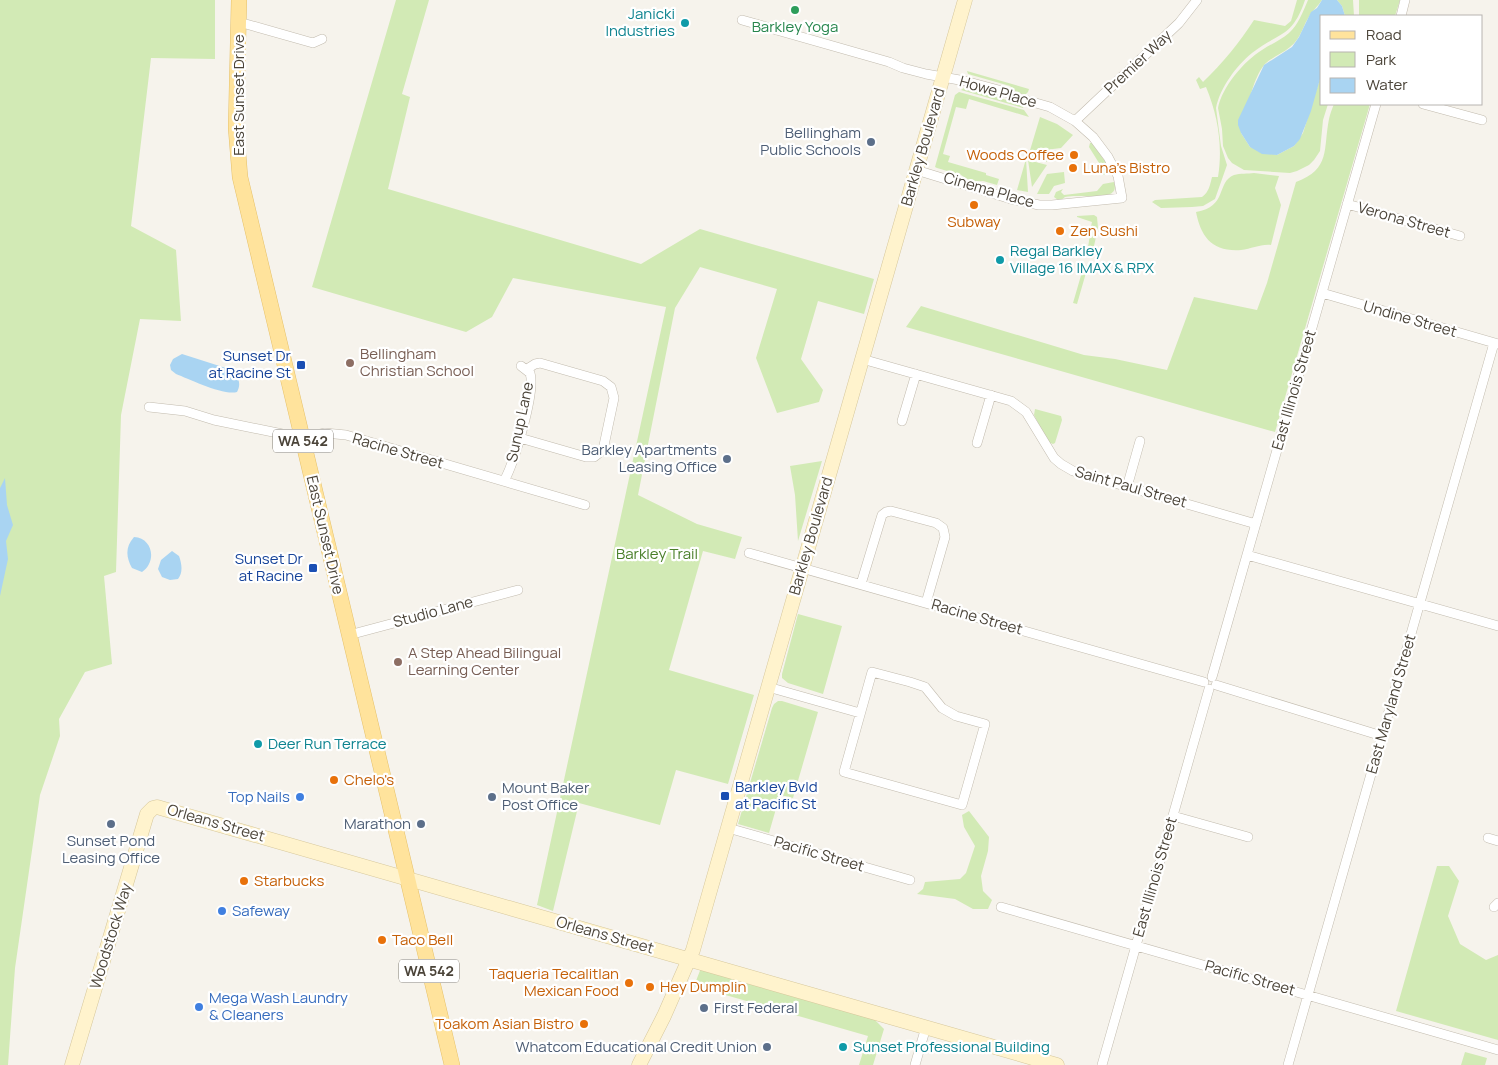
<svg xmlns="http://www.w3.org/2000/svg" width="1498" height="1065" viewBox="0 0 1498 1065" font-family="Manrope,sans-serif">
  <rect width="100%" height="100%" fill="#f6f3ec"/>
  <path fill="#d2eab5" d="M 0,0 L 215,0 L 215,59 L 151,58 L 131,226 L 176,250 L 181,321 L 140,319 L 121,415 L 116,572 L 104,576 L 112,664 L 85,672 L 59,719 L 60,736 L 40,795 L 15,968 L 8,1065 L 0,1065 Z
    M 396,0 L 429,0 L 402,94 L 410,97 L 388,189 L 641,264 L 700,229 L 874,279 L 864,314 L 818,301 L 801,359 L 823,390 L 819,402 L 777,413 L 756,358 L 777,289 L 700,267 L 675,308 L 638,495 L 697,524 L 742,537 L 735,559 L 703,551 L 669,670 L 754,695 L 728,784 L 676,770 L 660,825 L 579,803 L 553,911 L 537,905 L 666,307 L 513,278 L 492,317 L 466,332 L 312,287 Z
    M 1297,0 L 1305,0 C 1292,39 1278,32 1252,53 C 1236,66 1220,88 1216,108 L 1221,146 L 1227,165 L 1215,199 L 1203,206 L 1192,207 L 1161,208 L 1152,202 L 1155,200 L 1202,197 C 1209,192 1210,185 1212,177 L 1218,177 C 1223,146 1218,116 1206,87 L 1200,89 L 1196,80 L 1199,77 L 1203,82 C 1223,63 1239,43 1254,20 L 1285,26 L 1291,21 Z
    M 1308,0 L 1322,0 C 1318,6 1313,10 1310,15 C 1303,25 1301,39 1290,47 C 1282,54 1272,57 1265,64 C 1252,78 1246,115 1241,133 L 1250,147 L 1277,155 L 1294,146 L 1303,133 L 1322,72 L 1322,104 L 1328,104 L 1323,120 L 1320,151 L 1314,160 L 1309,165 L 1297,171 L 1290,173 L 1244,170 L 1232,163 L 1228,158 L 1223,146 L 1222,129 L 1218,108 C 1222,87 1244,61 1262,50 C 1271,44 1281,40 1289,33 C 1298,25 1303,12 1308,0 Z
    M 1337,0 L 1353,0 L 1354,16 L 1345,16 L 1342,6 Z
    M 1359,0 L 1400,0 L 1395,16 L 1359,16 Z
    M 967,71 L 1029,89 L 1028,92 L 1025,95 L 1016,92 L 1010,86 L 968,74 Z
    M 964,88 L 1024,105 L 1023,108 L 961,90 Z
    M 959,92 L 1024,110 L 1029,117 L 969,99 L 966,109 L 956,107 L 943,154 L 950,156 L 948,162 L 986,173 L 986,175 L 999,179 L 997,185 L 983,181 L 972,182 L 961,175 L 937,168 L 935,167 L 955,95 Z
    M 1334,104 L 1370,104 L 1275,432 L 906,327 L 921,306 L 1084,355 L 1115,359 L 1167,370 L 1194,297 L 1257,310 L 1267,283 L 1296,182 C 1331,169 1323,149 1329,119 C 1330,114 1332,109 1334,104 Z
    M 1040,117 L 1057,124 L 1073,135 L 1061,148 L 1045,150 L 1047,162 L 1028,157 Z
    M 1090,143 L 1092,143 L 1107,164 L 1109,169 L 1108,173 L 1104,175 L 1100,173 L 1099,163 L 1089,147 Z
    M 1026,159 L 1028,192 L 1017,190 Z
    M 1028,160 L 1047,165 L 1032,187 Z
    M 1064,172 L 1065,183 L 1054,186 L 1049,194 L 1037,194 L 1047,174 Z
    M 1254,173 L 1279,176 L 1275,188 L 1281,205 L 1271,245 C 1260,244 1252,249 1241,250 C 1212,252 1201,237 1196,212 C 1228,207 1216,182 1234,175 C 1240,173 1248,174 1254,173 Z
    M 1114,182 C 1121,202 1086,195 1077,196 C 1073,196 1069,196 1065,197 C 1063,199 1061,200 1058,200 L 1054,197 L 1056,192 L 1063,189 L 1061,192 L 1064,195 L 1097,191 L 1103,184 Z
    M 1094,215 L 1097,217 L 1098,228 L 1094,246 L 1092,248 L 1088,247 C 1090,237 1090,230 1092,222 L 1077,217 L 1077,216 Z
    M 1084,265 L 1088,266 L 1077,304 L 1073,303 Z
    M 1035,409 L 1061,416 L 1062,420 L 1055,443 L 1053,444 L 1048,442 L 1034,415 Z
    M 822,461 L 798,541 L 795,495 L 790,466 Z
    M 798,614 L 842,626 L 823,694 L 788,683 L 782,678 L 782,674 Z
    M 778,701 L 782,701 L 818,712 L 793,798 L 780,795 L 769,833 L 738,824 L 772,708 L 774,704 Z
    M 969,811 L 989,837 L 988,851 L 981,876 L 983,891 L 992,900 L 988,909 L 973,909 L 955,899 L 917,894 L 923,889 L 925,882 L 960,879 L 966,873 L 975,846 L 964,827 L 962,815 Z
    M 1437,866 L 1449,866 L 1459,881 L 1448,916 L 1460,944 L 1486,960 L 1498,955 L 1498,1040 L 1396,1011 Z
    M 701,968 L 873,1018 L 884,1029 L 873,1065 L 859,1065 L 868,1036 L 694,986 Z
    M 1465,1052 L 1487,1058 L 1485,1065 L 1461,1065 Z"/>
  <path fill="#a9d4f2" d="M 1322,0 L 1337,0 L 1342,6 L 1345,16 L 1322,16 L 1322,72 L 1311,111 L 1300,139 L 1294,146 L 1277,155 L 1262,154 L 1250,147 L 1241,133 L 1238,125 L 1238,120 L 1264,65 L 1292,47 L 1299,37 L 1311,12 L 1317,8 Z
    M 182,354 L 229,369 C 238,375 242,383 237,392 C 224,396 189,379 176,374 L 171,370 L 170,365 L 173,359 Z
    M 5,478 L 7,505 L 13,525 L 6,541 L 8,559 L 0,596 L 0,488 Z
    M 134,537 C 153,538 157,562 142,572 L 132,568 C 126,557 125,547 134,537 Z
    M 172,551 L 179,556 C 182,564 183,573 178,579 L 170,580 L 162,577 L 158,569 L 161,560 Z"/>
  <g fill="none" stroke-linecap="round" stroke-linejoin="round">
    <g stroke="#c2bbae" stroke-width="10">
      <path id="street" d="M 1401,16 L 1405,0
        M 742,20 L 889,62 L 903,68 L 926,74 L 965,81 L 1006,92 L 1015,97 L 1050,107 L 1075,121 L 1093,137 L 1108,157 L 1118,176 L 1122,198 L 1052,205 L 1039,205 L 1011,199 L 916,170
        M 239,22 L 313,43 L 322,39
        M 1423,104 L 1482,120
        M 1075,121 L 1179,23 L 1197,0
        M 1347,204 L 1460,236
        M 1322,293 L 1498,344
        M 862,359 L 1011,401 L 1026,412 L 1054,458 L 1061,464 L 1073,471 L 1256,524
        M 149,407 L 185,411 L 214,420 L 302,438 L 325,433 L 346,435 L 585,505
        M 902,421 L 916,374
        M 520,438 L 586,457 L 594,457 L 603,450 L 614,398 L 611,387 L 603,381 L 540,363 L 535,364 L 527,369
        M 977,443 L 991,395
        M 504,481 C 514,463 536,391 530,373 L 521,366
        M 1127,487 L 1140,441
        M 749,553 L 1204,682
        M 1247,555 L 1498,626
        M 861,584 L 882,515 L 886,512 L 891,511 L 936,523 L 943,528 L 945,537 L 926,603
        M 349,635 L 518,590
        M 872,672 L 910,682 L 925,687 L 942,708 L 956,716 L 985,724 L 962,805 L 844,772 Z
        M 1212,677 L 1376,104
        M 1216,685 L 1382,736
        M 768,687 L 860,713
        M 1173,816 L 1248,837
        M 728,828 L 910,880
        M 1488,838 L 1498,841
        M 1001,907 L 1498,1050
        M 1494,907 L 1498,903
        M 915,1065 L 926,1027
        M 1102,1065 L 1209,689
        M 1288,1065 L 1494,343"/>
    </g>
    <g stroke="#d6c79b" stroke-width="15">
      <path id="secondary" d="M 72,1065 L 147,814 L 153,808 L 157,807 L 1057,1065
        M 639,1065 L 664,1016 L 693,950 L 965,0"/>
    </g>
    <g stroke="#e6c16a" stroke-width="16">
      <path id="primary" d="M 239,0 L 236,128 L 240,177 L 452,1065"/>
    </g>
    <use href="#street" stroke="#fff" stroke-width="9"/>
    <use href="#secondary" stroke="#fff3cd" stroke-width="14"/>
    <use href="#primary" stroke="#ffe39c" stroke-width="15"/>
  </g>
  <circle fill="#2e9e5b" stroke="#fff" stroke-width="2" cx="795" cy="10" r="5"/>
  <g fill="#0f9aa8" stroke="#fff" stroke-width="2">
    <circle cx="685" cy="23" r="5"/>
    <circle cx="1000" cy="260" r="5"/>
    <circle cx="258" cy="744" r="5"/>
    <circle cx="843" cy="1047" r="5"/>
  </g>
  <g fill="#5c6f8a" stroke="#fff" stroke-width="2">
    <circle cx="871" cy="142" r="5"/>
    <circle cx="727" cy="459" r="5"/>
    <circle cx="492" cy="797" r="5"/>
    <circle cx="111" cy="824" r="5"/>
    <circle cx="421" cy="824" r="5"/>
    <circle cx="704" cy="1008" r="5"/>
    <circle cx="767" cy="1047" r="5"/>
  </g>
  <g fill="#e8710a" stroke="#fff" stroke-width="2">
    <circle cx="1074" cy="155" r="5"/>
    <circle cx="1073" cy="168" r="5"/>
    <circle cx="974" cy="205" r="5"/>
    <circle cx="1060" cy="231" r="5"/>
    <circle cx="334" cy="780" r="5"/>
    <circle cx="244" cy="881" r="5"/>
    <circle cx="382" cy="940" r="5"/>
    <circle cx="629" cy="983" r="5"/>
    <circle cx="650" cy="987" r="5"/>
    <circle cx="584" cy="1024" r="5"/>
  </g>
  <g fill="#8d6e63" stroke="#fff" stroke-width="2">
    <circle cx="350" cy="363" r="5"/>
    <circle cx="398" cy="662" r="5"/>
  </g>
  <g fill="#1a4fb4" stroke="#fff" stroke-width="2">
    <rect x="296" y="360" width="10" height="10" rx="2.5"/>
    <rect x="308" y="563" width="10" height="10" rx="2.5"/>
    <rect x="720" y="791" width="10" height="10" rx="2.5"/>
  </g>
  <g fill="#3f7fe0" stroke="#fff" stroke-width="2">
    <circle cx="300" cy="797" r="5"/>
    <circle cx="222" cy="911" r="5"/>
    <circle cx="199" cy="1007" r="5"/>
  </g>
  <g text-anchor="middle" stroke-width="4.5" stroke-linejoin="round" paint-order="stroke">
    <g fill="#fff" stroke="#817c74" stroke-width="1">
      <rect x="273" y="429.5" width="60" height="23" rx="4"/>
      <rect x="399" y="959.5" width="60" height="23" rx="4"/>
    </g>
    <g font-size="14" font-weight="bold" fill="#4b4439">
      <text x="303" y="446">WA 542</text>
      <text x="429" y="976">WA 542</text>
    </g>
    <g font-size="15" fill="#0d838f" stroke="#fff" text-anchor="start">
      <text x="675" y="19" text-anchor="end">Janicki<tspan x="675" dy="17">Industries</tspan></text>
      <text x="1010" y="256">Regal Barkley<tspan x="1010" dy="17">Village 16 IMAX &amp; RPX</tspan></text>
      <text x="268" y="749">Deer Run Terrace</text>
      <text x="853" y="1052">Sunset Professional Building</text>
    </g>
    <g font-size="15" fill="#27864d" stroke="#fff">
      <text x="795" y="32">Barkley Yoga</text>
    </g>
    <g font-size="15" fill="#4b4439" stroke="#fff">
      <text transform="translate(1138 62) rotate(-43)" y="5">Premier Way</text>
      <text transform="translate(998 92) rotate(16)" y="5">Howe Place</text>
      <text transform="translate(239 95) rotate(-90)" y="5">East Sunset Drive</text>
      <text transform="translate(923 147) rotate(-74)" y="5">Barkley Boulevard</text>
      <text transform="translate(989 190) rotate(16)" y="5">Cinema Place</text>
      <text transform="translate(1404 220) rotate(16)" y="5">Verona Street</text>
      <text transform="translate(1410 319) rotate(16)" y="5">Undine Street</text>
      <text transform="translate(1294 390) rotate(-74)" y="5">East Illinois Street</text>
      <text transform="translate(520 422) rotate(-78)" y="5">Sunup Lane</text>
      <text transform="translate(398 451) rotate(16)" y="5">Racine Street</text>
      <text transform="translate(1131 487) rotate(16)" y="5">Saint Paul Street</text>
      <text transform="translate(325 535) rotate(77)" y="5">East Sunset Drive</text>
      <text transform="translate(811 536) rotate(-74)" y="5">Barkley Boulevard</text>
      <text transform="translate(433 612) rotate(-15)" y="5">Studio Lane</text>
      <text transform="translate(977 617) rotate(16)" y="5">Racine Street</text>
      <text transform="translate(1391 704) rotate(-74)" y="5">East Maryland Street</text>
      <text transform="translate(216 823) rotate(16)" y="5">Orleans Street</text>
      <text transform="translate(819 854) rotate(16)" y="5">Pacific Street</text>
      <text transform="translate(1155 877) rotate(-74)" y="5">East Illinois Street</text>
      <text transform="translate(605 935) rotate(16)" y="5">Orleans Street</text>
      <text transform="translate(111 936) rotate(-73)" y="5">Woodstock Way</text>
      <text transform="translate(1250 978) rotate(16)" y="5">Pacific Street</text>
    </g>
    <g font-size="15" fill="#4e5e75" stroke="#fff" text-anchor="end">
      <text x="861" y="138">Bellingham<tspan x="861" dy="17">Public Schools</tspan></text>
      <text x="717" y="455">Barkley Apartments<tspan x="717" dy="17">Leasing Office</tspan></text>
      <text x="502" y="793" text-anchor="start">Mount Baker<tspan x="502" dy="17">Post Office</tspan></text>
      <text x="411" y="829">Marathon</text>
      <text x="111" y="846" text-anchor="middle">Sunset Pond<tspan x="111" dy="17">Leasing Office</tspan></text>
      <text x="714" y="1013" text-anchor="start">First Federal</text>
      <text x="757" y="1052">Whatcom Educational Credit Union</text>
    </g>
    <g font-size="15" fill="#c56008" stroke="#fff" text-anchor="start">
      <text x="1064" y="160" text-anchor="end">Woods Coffee</text>
      <text x="1083" y="173">Luna's Bistro</text>
      <text x="974" y="227" text-anchor="middle">Subway</text>
      <text x="1070" y="236">Zen Sushi</text>
      <text x="344" y="785">Chelo's</text>
      <text x="254" y="886">Starbucks</text>
      <text x="392" y="945">Taco Bell</text>
      <text x="619" y="979" text-anchor="end">Taqueria Tecalitlan<tspan x="619" dy="17">Mexican Food</tspan></text>
      <text x="660" y="992">Hey Dumplin</text>
      <text x="574" y="1029" text-anchor="end">Toakom Asian Bistro</text>
    </g>
    <g font-size="15" fill="#785e54" stroke="#fff" text-anchor="start">
      <text x="360" y="359">Bellingham<tspan x="360" dy="17">Christian School</tspan></text>
      <text x="408" y="658">A Step Ahead Bilingual<tspan x="408" dy="17">Learning Center</tspan></text>
    </g>
    <g font-size="15" fill="#164399" stroke="#fff" text-anchor="end">
      <text x="291" y="361">Sunset Dr<tspan x="291" dy="17">at Racine St</tspan></text>
      <text x="303" y="564">Sunset Dr<tspan x="303" dy="17">at Racine</tspan></text>
      <text x="735" y="792" text-anchor="start">Barkley Bvld<tspan x="735" dy="17">at Pacific St</tspan></text>
    </g>
    <g font-size="15" fill="#4a7f2a" stroke="#fff">
      <text x="657" y="559">Barkley Trail</text>
    </g>
    <g font-size="15" fill="#366cbe" stroke="#fff" text-anchor="start">
      <text x="290" y="802" text-anchor="end">Top Nails</text>
      <text x="232" y="916">Safeway</text>
      <text x="209" y="1003">Mega Wash Laundry<tspan x="209" dy="17">&amp; Cleaners</tspan></text>
    </g>
  </g>
  <rect x="1320" y="15" width="162" height="90" fill="#ffffff" stroke="#b7b4b0"/>
  <rect x="1330" y="31" width="25" height="8" fill="#ffe39c" stroke="#b7b4b0"/>
  <text x="1366" y="40" font-size="15" fill="#4b4439">Road</text>
  <rect x="1330" y="52" width="25" height="15" fill="#d2eab5" stroke="#b7b4b0"/>
  <text x="1366" y="65" font-size="15" fill="#4b4439">Park</text>
  <rect x="1330" y="78" width="25" height="15" fill="#a9d4f2" stroke="#b7b4b0"/>
  <text x="1366" y="90" font-size="15" fill="#4b4439">Water</text>
</svg>
